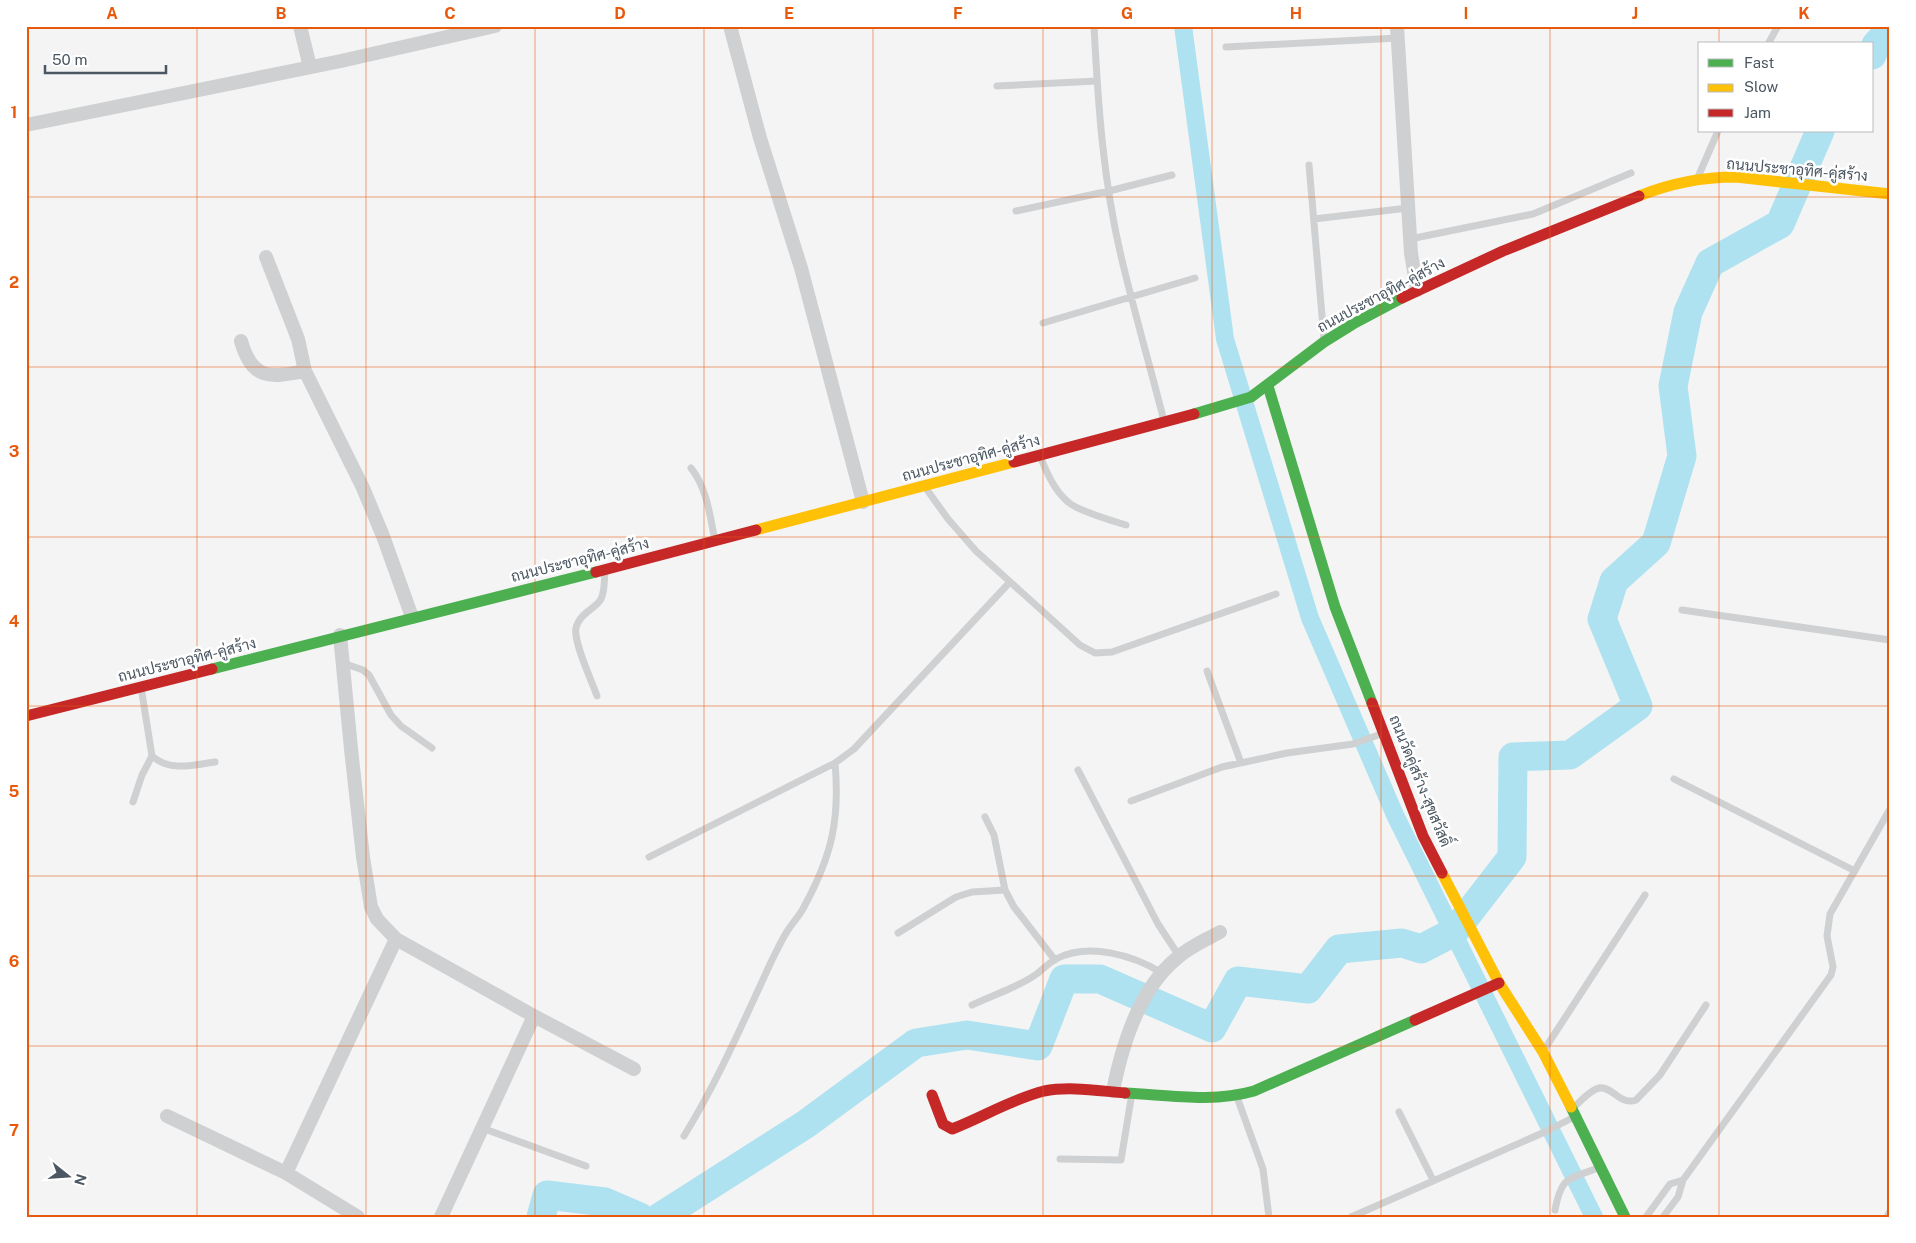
<svg xmlns="http://www.w3.org/2000/svg" width="1916" height="1243" viewBox="0 0 1916 1243" font-family="'Public Sans',Sarabun,sans-serif">
  <rect width="100%" height="100%" fill="#f4f4f4"/>
  <g fill="none" stroke-linecap="round" stroke-linejoin="round">
    <path stroke="#aee2f0" stroke-width="18" d="M 1183,26 L 1225,339 L 1310,618 L 1395,815 L 1594,1217"/>
    <path stroke="#aee2f0" stroke-width="29" d="M 1872,55 L 1876,45 L 1890,30
      M 541,1217 L 547,1195 L 605,1202 L 640,1217
      M 660,1217 L 806,1124 L 916,1043 L 967,1035 L 1038,1046 L 1064,979 L 1100,979 L 1212,1028 L 1238,981 L 1308,989 L 1339,949 L 1402,943 L 1421,949 L 1454,932 L 1512,857 L 1513,757 L 1570,755 L 1638,706 L 1602,619 L 1614,581 L 1656,543 L 1682,456 L 1673,386 L 1688,312 L 1710,263 L 1780,224 L 1820,131"/>
    <path stroke="#ced0d2" stroke-width="7" d="M 1094,26 C 1098,103 1103,180 1121,256 C 1134,311 1150,366 1164,421
      M 1768,44 L 1778,26
      M 1226,47 L 1398,38
      M 997,86 L 1097,81
      M 1309,165 L 1324,339
      M 1698,177 L 1718,131
      M 1016,211 L 1109,191 L 1172,175
      M 1314,219 L 1408,208
      M 1410,239 L 1533,214 L 1631,173
      M 1043,323 L 1195,278
      M 1040,456 C 1047,473 1054,490 1068,502 C 1078,511 1113,521 1126,525
      M 691,468 C 707,488 710,516 715,541
      M 925,487 L 948,519 L 976,551 L 1080,645 L 1095,653 L 1112,652 L 1276,594
      M 1682,610 L 1890,640
      M 343,663 L 363,670 L 369,675 L 391,715 L 401,726 L 432,748
      M 1207,671 L 1241,763
      M 141,687 L 152,756 C 170,772 193,765 215,762
      M 597,696 C 592,681 573,642 576,628 C 580,612 597,608 601,599 C 605,591 604,581 605,572
      M 1078,770 L 1158,924 L 1179,956
      M 1674,779 L 1855,871
      M 1131,801 L 1222,767 L 1287,753 L 1353,744 L 1384,733
      M 133,802 L 142,775 L 152,756
      M 985,817 L 994,835 L 1005,890
      M 649,857 L 835,763 L 854,749 L 1009,583
      M 898,933 L 956,897 L 972,892 L 1005,890 L 1014,907 L 1055,960
      M 972,1005 C 985,999 998,994 1011,988 C 1020,984 1030,979 1038,973 C 1044,968 1049,963 1056,959 C 1088,942 1133,955 1162,973
      M 1544,1050 L 1645,895
      M 1237,1097 L 1263,1169 L 1269,1217
      M 1573,1108 C 1580,1102 1590,1090 1599,1088 C 1613,1086 1620,1106 1636,1100 L 1660,1075 L 1706,1005
      M 1399,1112 L 1433,1180
      M 482,1128 L 586,1166
      M 684,1136 C 719,1079 744,1020 772,960 C 777,950 782,939 788,930 C 794,921 801,914 805,905 C 832,855 840,819 835,763
      M 1060,1159 L 1121,1160 L 1132,1093
      M 1555,1210 C 1562,1173 1570,1180 1600,1167
      M 1351,1217 L 1547,1131 L 1574,1117
      M 1646,1217 L 1670,1184 L 1683,1180
      M 1663,1217 L 1678,1197 L 1683,1180 L 1831,975 L 1833,967 L 1827,936 L 1830,914 L 1890,809
      M 1887,1217 L 1890,1211"/>
    <path stroke="#ced0d2" stroke-width="14" d="M 300,26 L 310,67
      M 730,26 L 760,138 L 801,268 L 863,502
      M 1397,26 L 1411,253 L 1417,290
      M 26,125 L 341,61 L 495,26
      M 266,257 L 298,339 L 305,371 L 363,488 L 383,536 L 412,617
      M 241,341 C 252,380 269,378 305,371
      M 340,635 L 351,749 L 363,857 L 371,907 L 377,919 L 396,939 L 534,1016 L 634,1069
      M 1113,1091 C 1122,1045 1139,989 1177,958 C 1189,947 1206,940 1220,932
      M 167,1116 L 286,1173 L 358,1217
      M 286,1173 L 396,939
      M 441,1217 L 534,1016"/>
    <path stroke="#4caf50" stroke-width="11" d="M 1268,386 L 1335,607 L 1372,703
      M 1194,414 L 1251,397 L 1324,342 L 1353,324 L 1402,298
      M 212,669 L 596,572
      M 1125,1093 C 1168,1095 1212,1103 1254,1091 L 1415,1020
      M 1571,1107 L 1625,1217"/>
    <path stroke="#ffc107" stroke-width="11" d="M 1639,196 C 1671,183 1702,177 1736,177 L 1890,194
      M 756,530 L 1014,462
      M 1442,873 L 1499,983 L 1543,1052 L 1571,1107"/>
    <path stroke="#c62828" stroke-width="11" d="M 1402,298 L 1503,251 L 1639,196
      M 1014,462 L 1194,414
      M 596,572 L 756,530
      M 1372,703 L 1423,836 L 1442,873
      M 26,716 L 212,669
      M 1415,1020 L 1499,983
      M 932,1095 L 943,1124 L 952,1129 C 983,1117 1012,1099 1044,1091 C 1070,1086 1099,1091 1125,1093"/>
  </g>
  <path fill="none" stroke="#e8590c" stroke-width="1" stroke-opacity="0.55" d="M 197,26 L 197,1217M 366,26 L 366,1217M 535,26 L 535,1217M 704,26 L 704,1217M 873,26 L 873,1217M 1043,26 L 1043,1217M 1212,26 L 1212,1217M 1381,26 L 1381,1217M 1550,26 L 1550,1217M 1719,26 L 1719,44M 1719,131 L 1719,1217M 26,197 L 1890,197M 26,367 L 1890,367M 26,537 L 1890,537M 26,706 L 1890,706M 26,876 L 1890,876M 26,1046 L 1890,1046"/>
  <g text-anchor="middle" stroke-width="5" stroke-linejoin="round" paint-order="stroke">
    <g font-size="15" fill="#4a5661" stroke="#fff">
      <text transform="translate(1797 170) rotate(5)" y="5">ถนนประชาอุทิศ-คู่สร้าง</text>
      <text transform="translate(1381 295) rotate(-28)" y="5">ถนนประชาอุทิศ-คู่สร้าง</text>
      <text transform="translate(971 458) rotate(-15)" y="5">ถนนประชาอุทิศ-คู่สร้าง</text>
      <text transform="translate(580 560) rotate(-14)" y="5">ถนนประชาอุทิศ-คู่สร้าง</text>
      <text transform="translate(187 660) rotate(-14)" y="5">ถนนประชาอุทิศ-คู่สร้าง</text>
      <text transform="translate(1420 781) rotate(68)" y="5">ถนนวัดคู่สร้าง-สุขสวัสดิ์</text>
    </g>
  </g>
  <rect width="1916" height="1243" fill="none" stroke="#ffffff" stroke-width="55"/>
  <rect x="1698" y="42" width="175" height="90" fill="#ffffff" stroke="#b7bbc0"/>
  <rect x="1708" y="59" width="25" height="8" fill="#4caf50" stroke="#b7bbc0"/>
  <text x="1744" y="68" font-size="15" fill="#4a5661">Fast</text>
  <rect x="1708" y="84" width="25" height="8" fill="#ffc107" stroke="#b7bbc0"/>
  <text x="1744" y="92" font-size="15" fill="#4a5661">Slow</text>
  <rect x="1708" y="109" width="25" height="8" fill="#c62828" stroke="#b7bbc0"/>
  <text x="1744" y="118" font-size="15" fill="#4a5661">Jam</text>
  <g transform="translate(68 1176) rotate(107)" stroke="#ffffff" stroke-width="4" paint-order="stroke">
  <path d="M0-4L9 19L0 12L-9 19Z" fill="#4a5661"/>
  <text y="-8" font-size="14" font-weight="bold" text-anchor="middle" fill="#4a5661">N</text>
  </g>
  <path d="M45 65v8h121v-8" fill="none" stroke="#4a5661" stroke-width="2.5"/>
  <text x="52" y="65" font-size="15" fill="#4a5661" stroke="#ffffff" stroke-width="4" paint-order="stroke">50 m</text>
  <rect x="28" y="28" width="1860" height="1188" fill="none" stroke="#e8590c" stroke-width="2"/>
  <g font-size="16" text-anchor="middle" font-weight="bold" fill="#e8590c">
    <text x="112" y="19">A</text>
    <text x="281" y="19">B</text>
    <text x="450" y="19">C</text>
    <text x="620" y="19">D</text>
    <text x="789" y="19">E</text>
    <text x="958" y="19">F</text>
    <text x="1127" y="19">G</text>
    <text x="1296" y="19">H</text>
    <text x="1466" y="19">I</text>
    <text x="1635" y="19">J</text>
    <text x="1804" y="19">K</text>
    <text x="14" y="118">1</text>
    <text x="14" y="288">2</text>
    <text x="14" y="457">3</text>
    <text x="14" y="627">4</text>
    <text x="14" y="797">5</text>
    <text x="14" y="967">6</text>
    <text x="14" y="1136">7</text>
  </g>
</svg>
